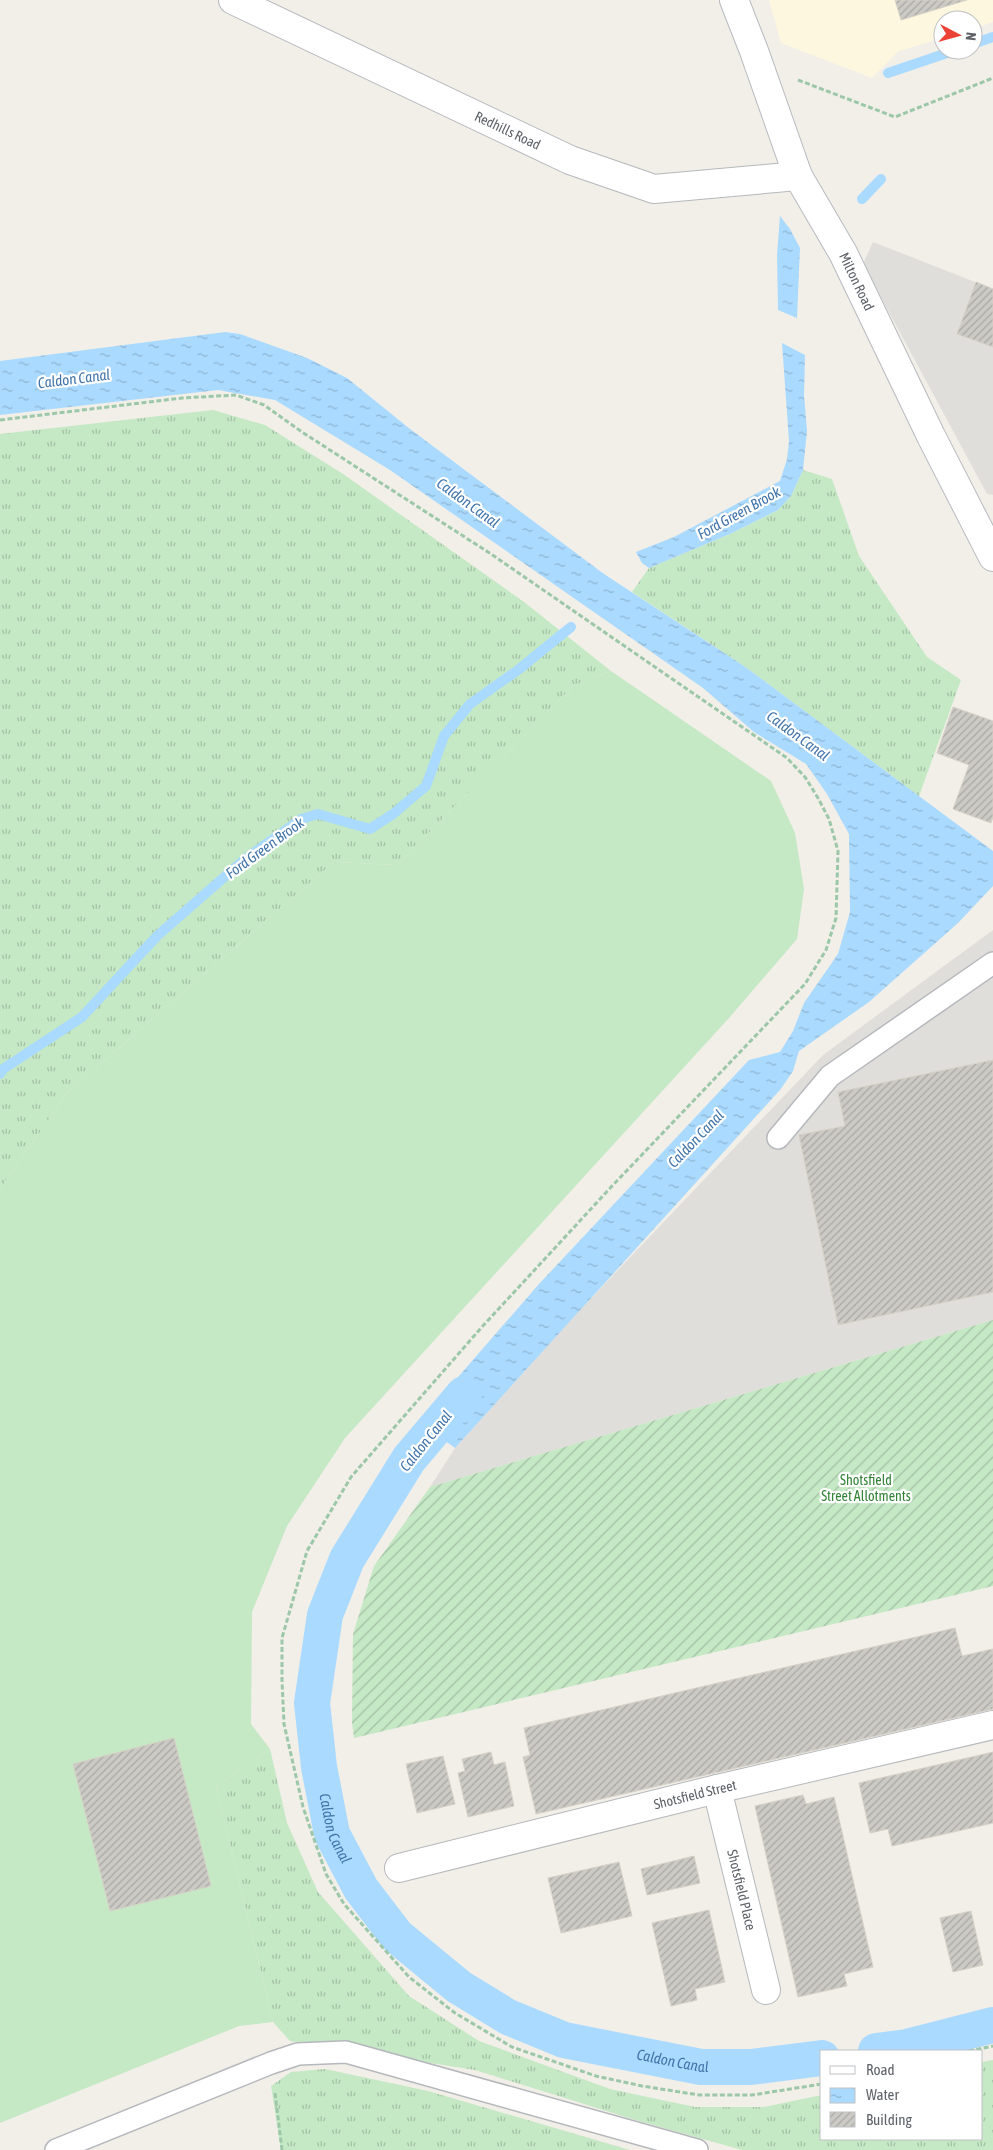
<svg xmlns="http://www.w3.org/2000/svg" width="993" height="2150" viewBox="0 0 993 2150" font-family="'Asap Condensed',sans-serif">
  <defs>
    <pattern id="grass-tufts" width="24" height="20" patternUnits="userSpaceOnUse" patternTransform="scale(1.25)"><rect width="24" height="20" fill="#c5e8c5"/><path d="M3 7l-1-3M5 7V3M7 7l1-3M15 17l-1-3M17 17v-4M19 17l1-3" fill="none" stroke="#a3c0a4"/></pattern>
    <pattern id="garden-furrows" width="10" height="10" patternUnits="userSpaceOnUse" patternTransform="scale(1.25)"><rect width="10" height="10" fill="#c5e8c5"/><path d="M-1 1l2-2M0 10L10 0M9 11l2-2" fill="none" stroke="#a3c0a4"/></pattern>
    <pattern id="water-ripples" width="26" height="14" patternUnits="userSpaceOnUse" patternTransform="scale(1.25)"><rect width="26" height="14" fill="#aadaff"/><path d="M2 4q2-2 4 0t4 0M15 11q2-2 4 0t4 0" fill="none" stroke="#8eb4d2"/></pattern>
    <pattern id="building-hatch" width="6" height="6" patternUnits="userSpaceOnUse" patternTransform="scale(1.25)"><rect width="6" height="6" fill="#cccac5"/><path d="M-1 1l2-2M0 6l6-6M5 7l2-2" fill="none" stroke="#a9a8a4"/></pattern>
  </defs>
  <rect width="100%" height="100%" fill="#f1efe8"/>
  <path fill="#fef7e0" d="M 769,0 L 993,0 L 993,22 L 973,29 L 973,20 L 943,20 L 943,38 L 899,51 L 872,78 L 781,43 Z"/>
  <path fill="#e0deda" d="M 873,242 L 993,289 L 993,495 L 987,494 L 863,264 Z
    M 993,930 L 993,1320 L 430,1487 L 455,1448 L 575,1315 L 823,1055 Z"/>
  <path fill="url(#grass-tufts)" d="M 213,410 L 265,425 L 343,474 L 524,602 L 611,671 L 573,686 L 397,865 L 334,862 L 68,1092 L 0,1189 L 0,434 Z
    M 803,470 L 832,479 L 859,556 L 927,657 L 961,680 L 919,796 L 744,666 L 632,592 L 649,568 L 730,534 L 778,510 L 791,496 Z
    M 270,1749 L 287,1823 L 318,1892 L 409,1996 L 479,2041 L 610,2089 L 695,2107 L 764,2107 L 822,2095 L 822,2139 L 982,2139 L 982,2062 L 993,2060 L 993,2150 L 742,2150 L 632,2119 L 475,2070 L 290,2041 L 273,2022 L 216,1786 Z
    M 325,2069 L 428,2091 L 630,2150 L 281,2150 L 271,2086 L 291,2072 Z"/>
  <path fill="url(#garden-furrows)" d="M 993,1320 L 993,1586 L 354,1738 L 352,1722 L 353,1634 L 374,1566 L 430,1487 Z"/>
  <path fill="#c5e8c5" d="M 611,671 L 771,781 L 795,833 L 804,889 L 797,939 L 729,1018 L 345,1438 L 287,1526 L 252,1612 L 251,1724 L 270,1749 L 216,1786 L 273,2022 L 239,2026 L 0,2123 L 0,1189 L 68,1092 L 334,862 L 397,865 L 573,686 Z"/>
  <path fill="url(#water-ripples)" d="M 780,216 L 790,229 L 800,248 L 797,318 L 778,310 L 777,255 Z
    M 225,332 L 240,334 L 307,358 L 347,378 L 410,429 L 604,574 L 744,666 L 993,851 L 993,886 L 958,923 L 869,1002 L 799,1051 L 793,1071 L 780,1090 L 455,1448 L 419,1422 L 539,1284 L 749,1060 L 780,1052 L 793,1031 L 804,1003 L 838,954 L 850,912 L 849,834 L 827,794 L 806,764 L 754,732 L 703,688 L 390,470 L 275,400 L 218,390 L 0,415 L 0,361 Z
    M 782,343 L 805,355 L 804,395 L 807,431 L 803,470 L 791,496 L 778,510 L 730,534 L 649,568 L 642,563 L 636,552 L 674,537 L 780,481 L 787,459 L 789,441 Z"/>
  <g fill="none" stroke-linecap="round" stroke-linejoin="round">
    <path stroke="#aadaff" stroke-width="10" d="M 973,44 L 993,37
      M 888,73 L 956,50
      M 862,199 L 881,179
      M 0,1074 L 3,1069 L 82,1017 L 157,936 L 245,859 L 301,819 L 318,814 L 370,829 L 393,814 L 426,786 L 444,736 L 470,704 L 518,670 L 571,627"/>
    <g stroke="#aadaff" stroke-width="36">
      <path id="s1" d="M 464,1394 L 409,1459 L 347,1559 L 325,1615 L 312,1703 L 319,1767 L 332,1834 L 361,1889 L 397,1936 L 459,1987 L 508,2017 L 564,2040 L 701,2067 L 751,2067 L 822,2058"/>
      <path d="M 876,2051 L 907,2047 L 993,2025"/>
    </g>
  </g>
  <path fill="url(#building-hatch)" stroke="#d6d1c6" d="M 895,0 L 967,0 L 901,20 Z
    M 976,282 L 993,289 L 993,347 L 957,334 Z
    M 953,707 L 993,721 L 993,817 L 991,823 L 953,809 L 969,765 L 937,753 Z
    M 993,1060 L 993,1292 L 838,1325 L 799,1135 L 845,1126 L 838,1092 Z
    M 955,1628 L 962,1656 L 993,1649 L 993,1709 L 536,1814 L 523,1757 L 530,1755 L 524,1728 Z
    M 174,1738 L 211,1886 L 110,1911 L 73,1764 Z
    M 491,1752 L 494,1765 L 505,1762 L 514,1806 L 468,1817 L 458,1773 L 465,1771 L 462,1759 Z
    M 993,1752 L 993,1823 L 892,1846 L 888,1829 L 870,1833 L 859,1783 Z
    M 443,1756 L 455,1804 L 417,1813 L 406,1764 Z
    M 803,1795 L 806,1804 L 834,1797 L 873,1967 L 844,1974 L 847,1986 L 798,1997 L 755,1806 Z
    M 694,1856 L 700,1883 L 647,1895 L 641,1869 Z
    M 619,1862 L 632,1916 L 561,1933 L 548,1878 Z
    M 709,1910 L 725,1982 L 695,1989 L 697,2000 L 671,2006 L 652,1923 Z
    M 971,1911 L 983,1965 L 953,1972 L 940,1918 Z"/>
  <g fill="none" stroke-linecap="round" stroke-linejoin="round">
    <g stroke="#b5b8bc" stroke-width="24">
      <path id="lane" d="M 778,1138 L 830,1076 L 993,963
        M 56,2150 L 271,2063 L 298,2054 L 346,2052 L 697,2150"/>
    </g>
    <g stroke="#b5b8bc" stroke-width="30">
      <g id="street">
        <path id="s2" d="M 233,0 L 570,160 L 654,189 L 798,176"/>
        <path id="s3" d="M 717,1789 L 766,1990"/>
        <path id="s4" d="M 399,1868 L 717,1789 L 993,1725"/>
      </g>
    </g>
    <g stroke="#b6babf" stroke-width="30">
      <g id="secondary">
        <path id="s5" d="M 734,0 L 754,51 L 798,176 L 843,253 L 931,436 L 993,557"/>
      </g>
    </g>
    <path stroke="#9cc7a9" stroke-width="3" stroke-dasharray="5 2.5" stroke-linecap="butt" d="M 798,80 L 895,117 L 993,78
      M 0,420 L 182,398 L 236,395 L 264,405 L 302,432 L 491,554 L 787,758 L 805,777 L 818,798 L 829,819 L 838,851 L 836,918 L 826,950 L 805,984 L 613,1185 L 481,1328 L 351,1477 L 307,1551 L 282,1638 L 282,1680 L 284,1724 L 303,1807 L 326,1874 L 344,1904 L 409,1977 L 455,2013 L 512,2047 L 596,2076 L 642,2086 L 699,2095 L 752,2095 L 822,2084
      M 969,2051 L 993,2046
      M 275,2093 L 282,2150"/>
    <use href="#lane" stroke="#fff" stroke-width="21"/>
    <use href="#street" stroke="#fff" stroke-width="28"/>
    <use href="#secondary" stroke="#fff" stroke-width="28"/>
  </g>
  <g text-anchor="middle" stroke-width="4.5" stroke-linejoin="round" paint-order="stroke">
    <g font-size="14" fill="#5f6368" stroke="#fff">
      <text dy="5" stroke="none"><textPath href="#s2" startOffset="304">Redhills Road</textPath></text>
      <text dy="5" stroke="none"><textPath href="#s5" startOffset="308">Milton Road</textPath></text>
      <text dy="5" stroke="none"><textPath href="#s4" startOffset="305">Shotsfield Street</textPath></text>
      <text dy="5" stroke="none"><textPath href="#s3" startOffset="104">Shotsfield Place</textPath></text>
    </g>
    <g font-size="14" fill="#348238" stroke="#fff">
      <text x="866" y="1485">Shotsfield<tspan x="866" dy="16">Street Allotments</tspan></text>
    </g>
    <g font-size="15" font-style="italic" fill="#4174aa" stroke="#fff">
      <text transform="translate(74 379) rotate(-7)" y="5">Caldon Canal</text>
      <text transform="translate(468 503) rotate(36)" y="5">Caldon Canal</text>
      <text transform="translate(739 513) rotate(-29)" y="5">Ford Green Brook</text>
      <text transform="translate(798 736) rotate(36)" y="5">Caldon Canal</text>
      <text transform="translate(265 848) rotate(-36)" y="5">Ford Green Brook</text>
      <text transform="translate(696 1139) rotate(-46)" y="5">Caldon Canal</text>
      <text transform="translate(426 1441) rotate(-51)" y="5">Caldon Canal</text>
      <text dy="5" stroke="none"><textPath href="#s1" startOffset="480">Caldon Canal</textPath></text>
      <text dy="5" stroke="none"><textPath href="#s1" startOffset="915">Caldon Canal</textPath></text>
    </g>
  </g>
  <rect x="820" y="2050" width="162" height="90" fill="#ffffff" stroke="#bfc1c3"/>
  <rect x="830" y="2066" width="25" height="8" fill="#ffffff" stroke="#bfc1c3"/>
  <text x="866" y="2075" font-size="15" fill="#5f6368">Road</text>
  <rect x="830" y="2088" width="25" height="15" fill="url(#water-ripples)" stroke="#bfc1c3"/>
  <text x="866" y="2100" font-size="15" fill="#5f6368">Water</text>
  <rect x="830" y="2112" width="25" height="15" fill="url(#building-hatch)" stroke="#bfc1c3"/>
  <text x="866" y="2125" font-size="15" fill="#5f6368">Building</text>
  <g transform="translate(958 35) rotate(96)"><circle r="24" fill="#ffffff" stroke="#bfc1c3"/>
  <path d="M0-4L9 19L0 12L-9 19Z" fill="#ea4335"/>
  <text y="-8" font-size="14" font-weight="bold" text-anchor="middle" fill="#5f6368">N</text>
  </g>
</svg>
